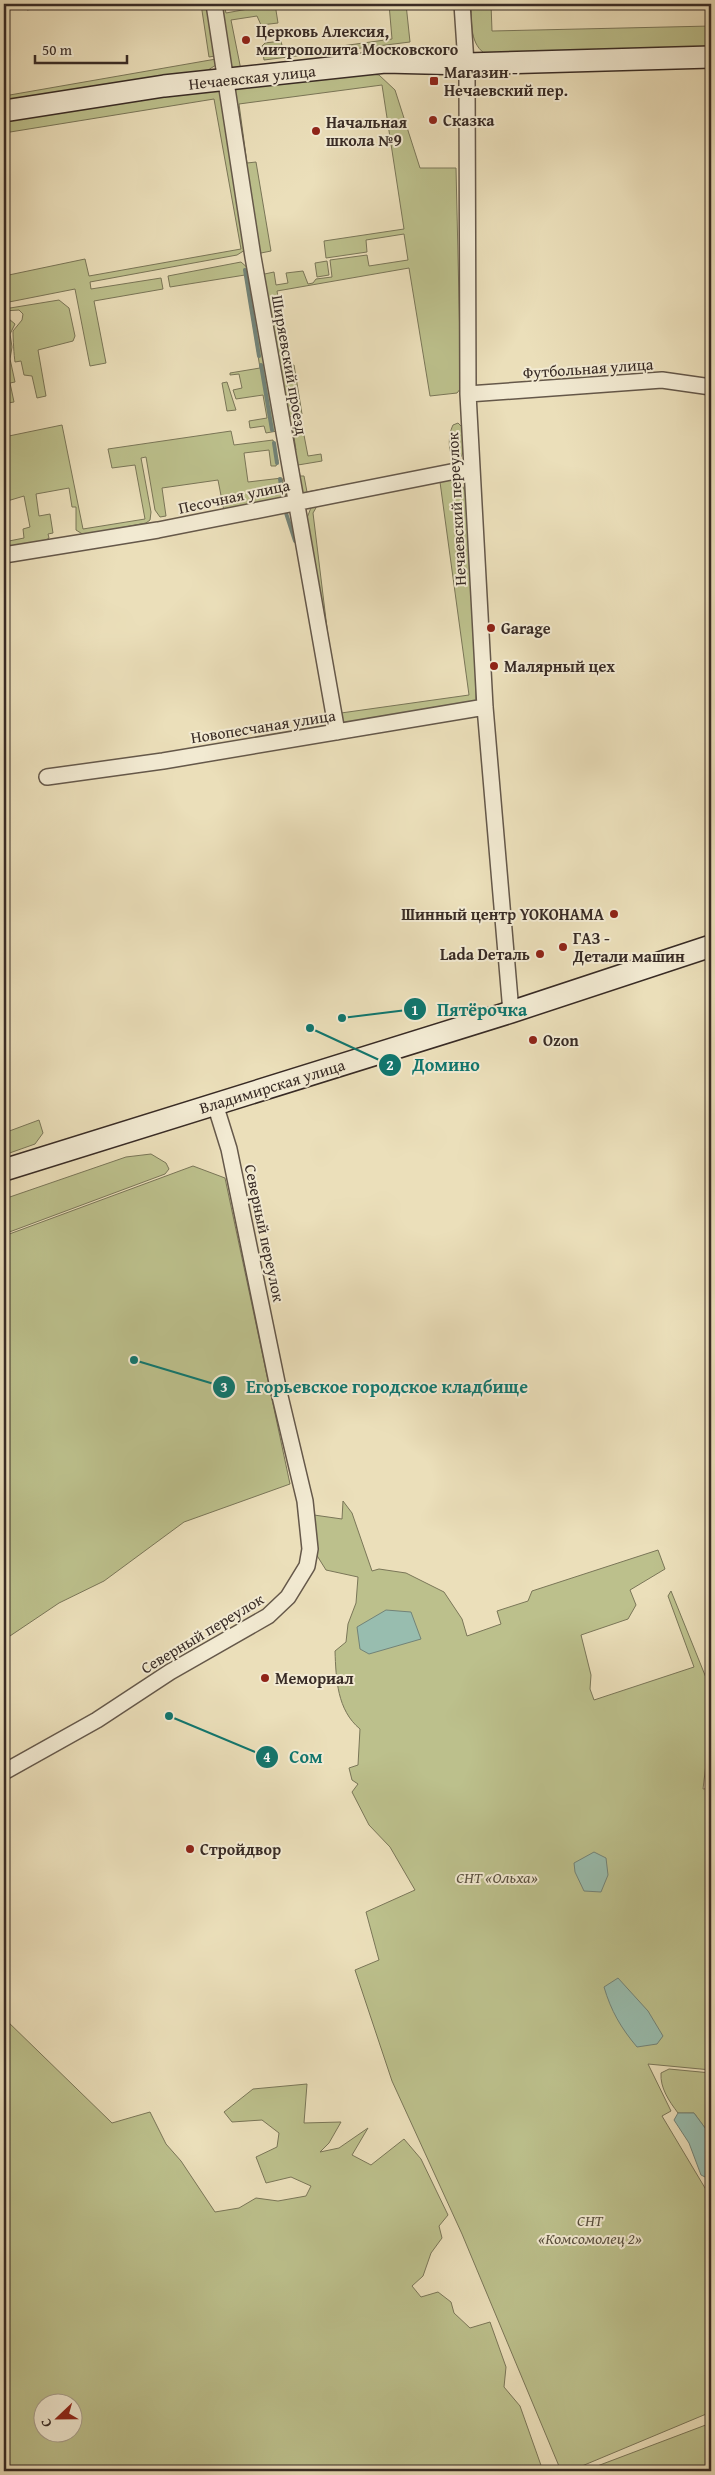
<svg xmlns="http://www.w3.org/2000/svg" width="715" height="2475" viewBox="0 0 715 2475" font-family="'Gentium Book Plus',serif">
  <rect width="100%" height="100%" fill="#ebdfba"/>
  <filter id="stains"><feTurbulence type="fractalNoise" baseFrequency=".004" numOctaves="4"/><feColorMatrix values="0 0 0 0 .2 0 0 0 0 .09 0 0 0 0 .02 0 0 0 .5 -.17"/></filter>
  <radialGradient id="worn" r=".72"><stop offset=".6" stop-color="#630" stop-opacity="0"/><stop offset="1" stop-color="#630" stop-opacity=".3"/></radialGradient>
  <path fill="#bcc08c" stroke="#7a7658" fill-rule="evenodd" d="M 26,4 L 63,4 L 27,10 Z
    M 201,4 L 208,4 L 215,56 L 209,57 Z
    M 218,4 L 224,4 L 226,13 L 275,4 L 278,23 L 261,25 L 257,16 L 231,20 L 241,70 L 230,72 Z
    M 389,4 L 406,4 L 410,42 L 264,60 L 262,46 L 265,43 L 281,41 L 284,54 L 392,39 Z
    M 471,4 L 491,4 L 492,31 L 711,26 L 711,47 L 484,53 C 469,42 472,20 471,4 Z
    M 410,48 L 410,52 L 265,66 L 265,64 Z
    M 216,59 L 216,65 L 208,70 L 4,103 L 4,96 Z
    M 370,74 L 379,75 L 395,90 L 420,168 L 456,168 L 461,388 L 457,393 L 430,396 L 409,268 L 277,291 L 289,366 L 294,365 L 302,414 L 285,418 L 260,275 L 274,272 L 276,285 L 288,283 L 286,273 L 303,271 L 308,284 L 313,283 L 316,279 L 332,277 L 330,260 L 367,255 L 369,266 L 408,260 L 404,234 L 366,240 L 367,252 L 326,258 L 324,241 L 404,229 L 382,85 L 239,104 L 247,163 L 256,162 L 271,251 L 256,254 L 233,89 Z
    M 220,90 L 245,250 L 237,255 L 90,282 L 91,289 L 161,278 L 163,289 L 94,301 L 106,363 L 90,366 L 75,289 L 4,303 L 4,276 L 85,259 L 89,276 L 241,249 L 214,99 L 4,133 L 4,119 L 81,106 Z
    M 327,261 L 329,275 L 317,277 L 315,263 Z
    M 241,262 L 249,269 L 277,431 L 266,433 L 264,426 L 250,428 L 249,421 L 267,418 L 263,395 L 236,399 L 233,390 L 242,388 L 239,374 L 230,375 L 230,373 L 260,368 L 245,275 L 170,287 L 168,276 Z
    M 59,300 L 69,308 L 75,336 L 73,341 L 38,350 L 46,396 L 37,398 L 32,376 L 24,375 L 21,361 L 15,362 C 14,356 13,338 13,331 L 22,320 L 23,314 L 19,310 L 4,311 L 4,309 Z
    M 9,314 L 9,319 L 15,324 L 10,334 L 12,347 L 10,359 L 15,382 L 10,383 L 14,402 L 8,403 L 4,381 L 4,315 Z
    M 227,382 L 236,410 L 227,411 L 222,383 Z
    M 458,423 L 463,428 C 463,438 467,455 457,461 C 447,456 448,435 453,425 Z
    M 62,425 L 83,529 L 145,519 L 135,465 L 112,468 L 108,449 L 231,431 L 234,445 L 273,440 L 278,461 L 276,466 L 271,466 L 269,450 L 244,453 L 248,482 L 282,478 L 286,498 L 224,511 L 218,480 L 162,488 L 166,516 L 160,517 L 155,510 L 146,457 L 141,458 L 151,512 L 150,520 L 146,523 L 84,535 L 76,530 L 76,507 L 72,507 L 69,488 L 36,494 L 39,516 L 50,514 L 53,533 L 48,534 L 49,538 L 42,543 L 4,549 L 4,542 L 24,538 L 23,529 L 30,527 L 24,496 L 4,502 L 4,474 L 8,473 L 4,460 L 4,437 Z
    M 303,430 L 308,456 L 321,454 L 322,461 L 298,465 L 300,476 L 304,476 L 307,492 L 441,467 L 305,494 L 300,490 L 291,451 L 296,450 L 293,431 Z
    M 457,475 L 465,491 L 475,633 L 476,701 L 342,724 L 341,713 L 469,695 L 440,482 L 317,506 L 313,513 L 328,636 L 323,636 L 307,518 L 312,505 Z
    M 39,1120 L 43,1133 L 35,1144 L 4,1155 L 4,1133 Z
    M 151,1154 L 166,1163 L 169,1169 L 165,1174 L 4,1234 L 4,1199 L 126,1157 Z
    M 193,1166 L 225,1178 L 290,1484 L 184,1522 L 104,1581 L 59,1603 L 4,1640 L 4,1236 Z
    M 343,1501 L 352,1513 L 372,1571 L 379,1569 L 406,1573 L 444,1592 L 462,1619 L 467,1636 L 501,1624 L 497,1611 L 528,1601 L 532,1591 L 658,1550 L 665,1569 L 630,1590 L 636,1605 L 628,1619 L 581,1635 L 591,1675 L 590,1689 L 594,1700 L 694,1667 L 668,1596 L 671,1591 L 711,1690 L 711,1722 L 703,1789 L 711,1788 L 711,2070 L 648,2064 L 671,2111 L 662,2116 L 711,2198 L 711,2412 L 570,2471 L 561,2471 L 462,2234 L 392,2081 L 355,1970 L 379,1960 L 366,1912 L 415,1890 L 390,1847 L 369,1825 L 352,1792 L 358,1784 L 352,1780 L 349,1768 L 358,1765 L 360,1729 C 337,1710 336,1679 335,1651 L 346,1642 L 348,1624 L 356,1603 L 358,1577 L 326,1570 L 316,1554 L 314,1515 L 342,1519 Z
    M 4,2018 L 112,2123 L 150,2112 L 166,2144 L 181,2161 L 215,2212 L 239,2208 L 256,2198 L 278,2201 L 306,2196 L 311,2186 L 291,2177 L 266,2183 L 256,2157 L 277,2147 L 279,2133 L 262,2120 L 232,2122 L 224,2112 L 253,2089 L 307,2084 L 304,2123 L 341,2122 L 329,2143 L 320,2152 L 339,2148 L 368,2128 L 352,2155 L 371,2165 L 404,2139 L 421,2159 L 448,2215 L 439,2226 L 442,2238 L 431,2253 L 423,2276 L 412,2286 L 421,2297 L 438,2292 L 451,2302 L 454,2313 L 470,2328 L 490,2322 L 506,2367 L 504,2387 L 520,2406 L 543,2471 L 4,2471 ZM 42,2402 L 72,2402 L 72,2432 L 42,2432 Z
    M 669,2069 L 711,2073 L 711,2136 L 694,2113 L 678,2113 C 669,2101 660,2088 661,2073 Z
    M 711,2423 L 711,2471 L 584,2471 Z"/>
  <path fill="#98bdaf" stroke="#728378" d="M 386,1610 L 411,1612 L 421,1639 L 369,1654 L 360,1649 L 357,1627 Z
    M 594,1852 L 606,1858 L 608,1875 L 601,1892 L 584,1891 L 575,1872 L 574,1863 Z
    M 618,1978 L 648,2011 L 663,2036 L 657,2044 L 637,2047 C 621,2028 611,2011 604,1987 Z
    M 678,2113 L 694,2113 L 711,2136 L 711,2180 L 701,2175 L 689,2143 L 674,2120 Z"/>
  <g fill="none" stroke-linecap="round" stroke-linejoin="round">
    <path stroke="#728378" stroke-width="4" d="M 245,270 L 259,356
      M 261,365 L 272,430
      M 274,443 L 277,463
      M 280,479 L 283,498
      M 286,513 L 295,541"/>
    <g stroke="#65584a" stroke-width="18">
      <path id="street" d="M 214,4 L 253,257 L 337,732
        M 462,4 L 467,78 L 468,394 L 485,707 L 511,1012
        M 468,394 L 662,380 L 711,387
        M 4,555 L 158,530 L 471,468
        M 47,777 L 163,761 L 485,707
        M 4,1772 L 97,1720 L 170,1672 L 268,1616 L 288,1597 L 307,1566 L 310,1549 L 305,1501 L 279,1392 L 229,1149 L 215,1104"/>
    </g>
    <g stroke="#382b25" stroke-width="24">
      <path id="secondary" d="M 4,111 L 164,86 L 385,62 L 467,64 L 711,57
        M 4,1170 L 511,1012 L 711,946"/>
    </g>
    <use href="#street" stroke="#f2ead2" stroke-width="15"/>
    <use href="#secondary" stroke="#f2ead2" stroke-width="21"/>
  </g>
  <g fill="#8f2418" stroke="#f2ead2" stroke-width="2">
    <circle cx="246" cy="40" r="5"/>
    <rect x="429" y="76" width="10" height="10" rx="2.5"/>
    <circle cx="433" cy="120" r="5"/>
    <circle cx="316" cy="131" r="5"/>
    <circle cx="491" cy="628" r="5"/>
    <circle cx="494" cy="666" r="5"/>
    <circle cx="614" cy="914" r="5"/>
    <circle cx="563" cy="947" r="5"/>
    <circle cx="540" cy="954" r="5"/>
    <circle cx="533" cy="1040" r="5"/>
    <circle cx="265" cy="1678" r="5"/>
    <circle cx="190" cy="1849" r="5"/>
  </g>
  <g text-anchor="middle" stroke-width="4" stroke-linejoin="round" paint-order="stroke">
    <g font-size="16" font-weight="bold" fill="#382b25" stroke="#f2ead2" text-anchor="start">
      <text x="256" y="37">Церковь Алексия,<tspan x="256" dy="18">митрополита Московского</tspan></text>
      <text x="444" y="78">Магазин -<tspan x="444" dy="18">Нечаевский пер.</tspan></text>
      <text x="443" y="126">Сказка</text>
      <text x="326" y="128">Начальная<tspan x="326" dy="18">школа №9</tspan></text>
      <text x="501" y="634">Garage</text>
      <text x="504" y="672">Малярный цех</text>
      <text x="604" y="920" text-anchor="end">Шинный центр YOKOHAMA</text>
      <text x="573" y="944">ГАЗ -<tspan x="573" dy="18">Детали машин</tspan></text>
      <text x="530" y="960" text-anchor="end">Lada Dеталь</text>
      <text x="543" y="1046">Ozon</text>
      <text x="275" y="1684">Мемориал</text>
      <text x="200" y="1855">Стройдвор</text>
    </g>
    <g font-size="16" fill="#382b25" stroke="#f2ead2">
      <text transform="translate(252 77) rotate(-6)" y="6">Нечаевская улица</text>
      <text transform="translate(290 365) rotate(80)" y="6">Ширяевский проезд</text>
      <text transform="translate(588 368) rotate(-4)" y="6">Футбольная улица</text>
      <text transform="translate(234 496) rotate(-12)" y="6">Песочная улица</text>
      <text transform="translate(456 509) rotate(-93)" y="6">Нечаевский переулок</text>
      <text transform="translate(263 726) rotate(-9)" y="6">Новопесчаная улица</text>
      <text transform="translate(272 1086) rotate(-17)" y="6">Владимирская улица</text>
      <text transform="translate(265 1233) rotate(78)" y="6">Северный переулок</text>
      <text transform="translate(202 1633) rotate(-31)" y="6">Северный переулок</text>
    </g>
    <g font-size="16" font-style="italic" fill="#59503f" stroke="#f2ead2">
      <text x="497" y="1883">СНТ «Ольха»</text>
      <text x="590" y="2226">СНТ<tspan x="590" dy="18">«Комсомолец 2»</tspan></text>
    </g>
  </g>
  <path fill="none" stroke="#0f766e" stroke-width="2" d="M342 1018L415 1009M310 1028L390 1065M134 1360L224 1387M169 1716L267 1757"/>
  <g fill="#0f766e" stroke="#f2ead2" stroke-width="2">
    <circle cx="342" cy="1018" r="5"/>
    <circle cx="310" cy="1028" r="5"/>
    <circle cx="134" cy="1360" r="5"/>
    <circle cx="169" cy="1716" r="5"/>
    <circle cx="415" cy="1009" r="12"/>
    <circle cx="390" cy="1065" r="12"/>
    <circle cx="224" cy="1387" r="12"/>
    <circle cx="267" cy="1757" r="12"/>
  </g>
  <g font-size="15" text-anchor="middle" font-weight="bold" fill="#fff">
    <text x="415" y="1015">1</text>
    <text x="390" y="1070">2</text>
    <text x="224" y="1392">3</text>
    <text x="267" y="1762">4</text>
  </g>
  <g font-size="18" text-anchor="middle" font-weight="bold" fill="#0f766e" stroke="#f2ead2" stroke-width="4" stroke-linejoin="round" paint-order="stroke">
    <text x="482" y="1016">Пятёрочка</text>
    <text x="446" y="1071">Домино</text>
    <text x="387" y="1393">Егорьевское городское кладбище</text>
    <text x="306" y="1763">Сом</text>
  </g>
  <rect width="715" height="2475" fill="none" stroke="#ebdfba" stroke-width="20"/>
  <rect x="5" y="5" width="705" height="2465" fill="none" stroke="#382b25" stroke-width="2.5"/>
  <rect x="10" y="10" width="695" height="2455" fill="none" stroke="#382b25"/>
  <g transform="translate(58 2418) rotate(248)"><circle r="24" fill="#f2ead2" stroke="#a89e8d"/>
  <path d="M0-4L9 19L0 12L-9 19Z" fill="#8f2418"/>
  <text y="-8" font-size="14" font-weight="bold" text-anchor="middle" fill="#382b25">С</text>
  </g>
  <path d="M35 55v8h92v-8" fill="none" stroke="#382b25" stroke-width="2.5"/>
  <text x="42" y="55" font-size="15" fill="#382b25" stroke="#f2ead2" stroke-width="4" paint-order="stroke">50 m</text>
  <rect width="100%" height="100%" filter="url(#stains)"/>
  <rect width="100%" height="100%" fill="url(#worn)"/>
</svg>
